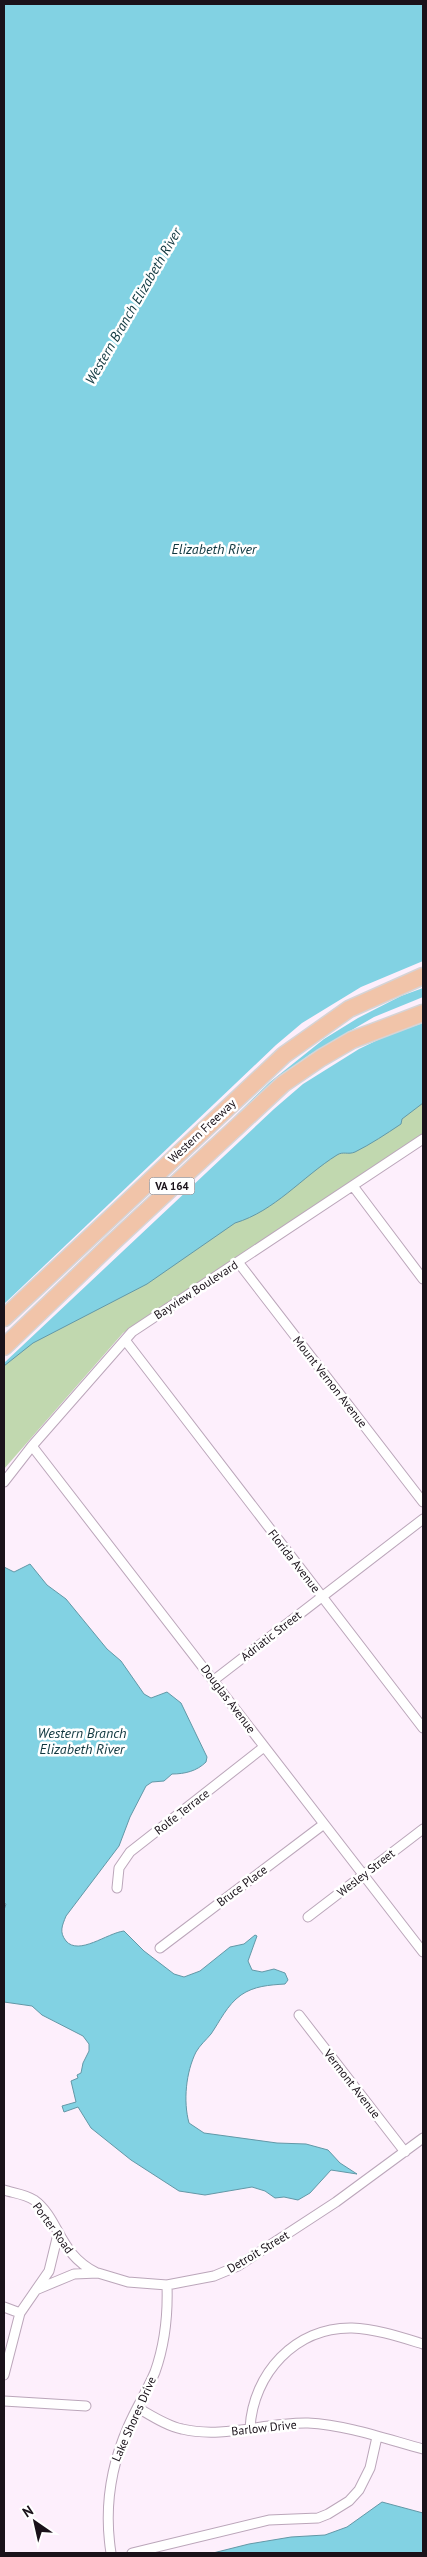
<svg xmlns="http://www.w3.org/2000/svg" width="427" height="2557" viewBox="0 0 427 2557" font-family="'PT Sans',sans-serif">
  <rect width="100%" height="100%" fill="#fdeffc"/>
  <path fill="#c1d8af" d="M 423,1095 L 423,1134 L 123,1333 L 4,1469 L 4,1322 Z"/>
  <path fill="#82d2e3" stroke="#6398a7" d="M 4,4 L 423,4 L 423,1103 L 402,1119 L 401,1124 C 386,1134 371,1144 355,1152 C 348,1155 343,1151 337,1155 C 302,1177 275,1211 235,1223 L 147,1284 L 33,1343 L 4,1366 Z
    M 30,1564 L 47,1585 L 66,1599 L 107,1649 L 121,1661 L 144,1694 L 151,1698 L 167,1692 L 181,1703 L 207,1757 L 206,1762 C 197,1771 185,1774 172,1774 L 164,1781 L 152,1782 L 146,1786 L 130,1817 L 119,1846 L 66,1916 C 62,1926 59,1932 66,1941 C 79,1956 107,1933 124,1931 L 144,1951 L 174,1974 L 184,1977 L 200,1971 L 230,1947 L 244,1944 L 255,1935 L 257,1936 L 248,1961 L 252,1970 L 262,1972 L 274,1969 L 285,1973 L 288,1980 L 285,1984 C 269,1985 254,1986 241,1995 C 227,2005 220,2021 211,2034 C 206,2040 200,2045 196,2052 C 186,2072 183,2101 189,2123 L 204,2133 L 277,2143 L 306,2144 L 328,2150 L 340,2163 L 357,2174 L 331,2170 L 310,2193 L 298,2200 L 284,2197 L 275,2198 L 265,2191 L 252,2187 L 205,2195 L 179,2191 L 131,2160 L 91,2128 L 78,2107 L 64,2112 L 62,2106 L 76,2102 L 71,2081 L 78,2078 L 77,2075 L 81,2073 L 83,2063 L 89,2051 L 89,2044 L 83,2036 L 42,2015 L 32,2006 L 4,2002 L 4,1910 L 6,1904 L 4,1903 L 4,1567 L 14,1572 Z
    M 382,2502 L 423,2513 L 423,2553 L 213,2553 L 249,2544 L 291,2537 L 325,2535 L 347,2527 Z"/>
  <path fill="#fdeffc" d="M 423,961 L 423,988 L 401,996 L 358,1018 L 324,1039 L 270,1082 L 233,1118 L 272,1083 L 309,1055 L 374,1017 L 423,997 L 423,1023 L 388,1035 L 359,1049 L 303,1084 L 274,1109 L 4,1363 L 4,1304 L 276,1045 L 302,1023 L 361,987 Z"/>
  <g fill="none" stroke-linecap="round" stroke-linejoin="round">
    <g stroke="#bba6ba" stroke-width="11">
      <path id="minor" d="M 353,1186 L 423,1279
        M 238,1262 L 423,1502
        M 125,1340 L 423,1728
        M 32,1446 L 423,1952
        M 4,1482 L 32,1446 L 132,1332 L 423,1139
        M 214,1680 L 423,1519
        M 117,1888 L 119,1868 L 130,1852 L 264,1747
        M 308,1917 L 423,1829
        M 160,1948 L 324,1824
        M 299,2015 L 405,2152
        M 4,2190 C 13,2193 25,2194 34,2200 C 60,2219 58,2254 97,2273
        M 38,2289 L 74,2274 L 98,2273 L 128,2282 L 167,2285 L 214,2276 L 238,2266 L 336,2202 L 423,2138
        M 4,2307 L 20,2313
        M 4,2375 L 20,2313 L 49,2271 L 58,2234
        M 4,2401 L 86,2406
        M 138,2408 C 152,2416 167,2426 182,2429 C 224,2439 265,2422 308,2423 C 347,2425 386,2439 423,2449
        M 250,2428 C 253,2374 295,2327 352,2328 C 376,2329 400,2337 423,2344
        M 111,2553 C 104,2509 110,2468 128,2427 C 136,2408 147,2391 155,2372 C 165,2344 168,2315 167,2285
        M 132,2553 L 269,2520 L 318,2518 L 328,2514 L 349,2501 L 359,2490 L 370,2468 L 377,2437"/>
    </g>
    <g stroke="#d6d4d6" stroke-width="19">
      <path id="motorway" d="M 4,1318 L 284,1055 L 349,1009 L 423,976
        M 4,1347 L 110,1245 L 283,1084 L 321,1058 L 352,1040 L 423,1013"/>
    </g>
    <use href="#minor" stroke="#fff" stroke-width="9"/>
    <use href="#motorway" stroke="#f1c4a9" stroke-width="16"/>
  </g>
  <g text-anchor="middle" stroke-width="5" stroke-linejoin="round" paint-order="stroke">
    <rect fill="#fff" stroke="#5f595f" stroke-width="1" x="149.5" y="1177.5" width="45" height="17" rx="4"/>
    <g font-size="11" font-weight="bold" fill="#1a121a">
      <text x="172" y="1190">VA 164</text>
    </g>
    <g font-size="12" fill="#1a121a" stroke="#fff">
      <text transform="translate(202 1131) rotate(-43)" y="4">Western Freeway</text>
      <text transform="translate(196 1290) rotate(-33)" y="4">Bayview Boulevard</text>
      <text transform="translate(330 1382) rotate(52)" y="4">Mount Vernon Avenue</text>
      <text transform="translate(294 1561) rotate(52)" y="4">Florida Avenue</text>
      <text transform="translate(271 1636) rotate(-38)" y="4">Adriatic Street</text>
      <text transform="translate(228 1699) rotate(53)" y="4">Douglas Avenue</text>
      <text transform="translate(182 1812) rotate(-38)" y="4">Rolfe Terrace</text>
      <text transform="translate(366 1873) rotate(-38)" y="4">Wesley Street</text>
      <text transform="translate(242 1886) rotate(-37)" y="4">Bruce Place</text>
      <text transform="translate(352 2084) rotate(52)" y="4">Vermont Avenue</text>
      <text transform="translate(53 2228) rotate(54)" y="4">Porter Road</text>
      <text transform="translate(258 2252) rotate(-31)" y="4">Detroit Street</text>
      <text transform="translate(134 2419) rotate(-66)" y="4">Lake Shores Drive</text>
      <text transform="translate(264 2428) rotate(-6)" y="4">Barlow Drive</text>
    </g>
    <g font-size="14" font-style="italic" fill="#10373f" stroke="#fff">
      <text transform="translate(133 306) rotate(-60)" y="5">Western Branch Elizabeth River</text>
      <text x="214" y="554">Elizabeth River</text>
      <text x="82" y="1738">Western Branch<tspan x="82" dy="16">Elizabeth River</tspan></text>
    </g>
  </g>
  <rect width="427" height="2557" fill="none" stroke="#1a121a" stroke-width="10"/>
  <g transform="translate(35 2522) rotate(326)" stroke="#ffffff" stroke-width="4" paint-order="stroke">
  <path d="M0-4L9 19L0 12L-9 19Z" fill="#1a121a"/>
  <text y="-8" font-size="14" font-weight="bold" text-anchor="middle" fill="#1a121a">N</text>
  </g>
</svg>
